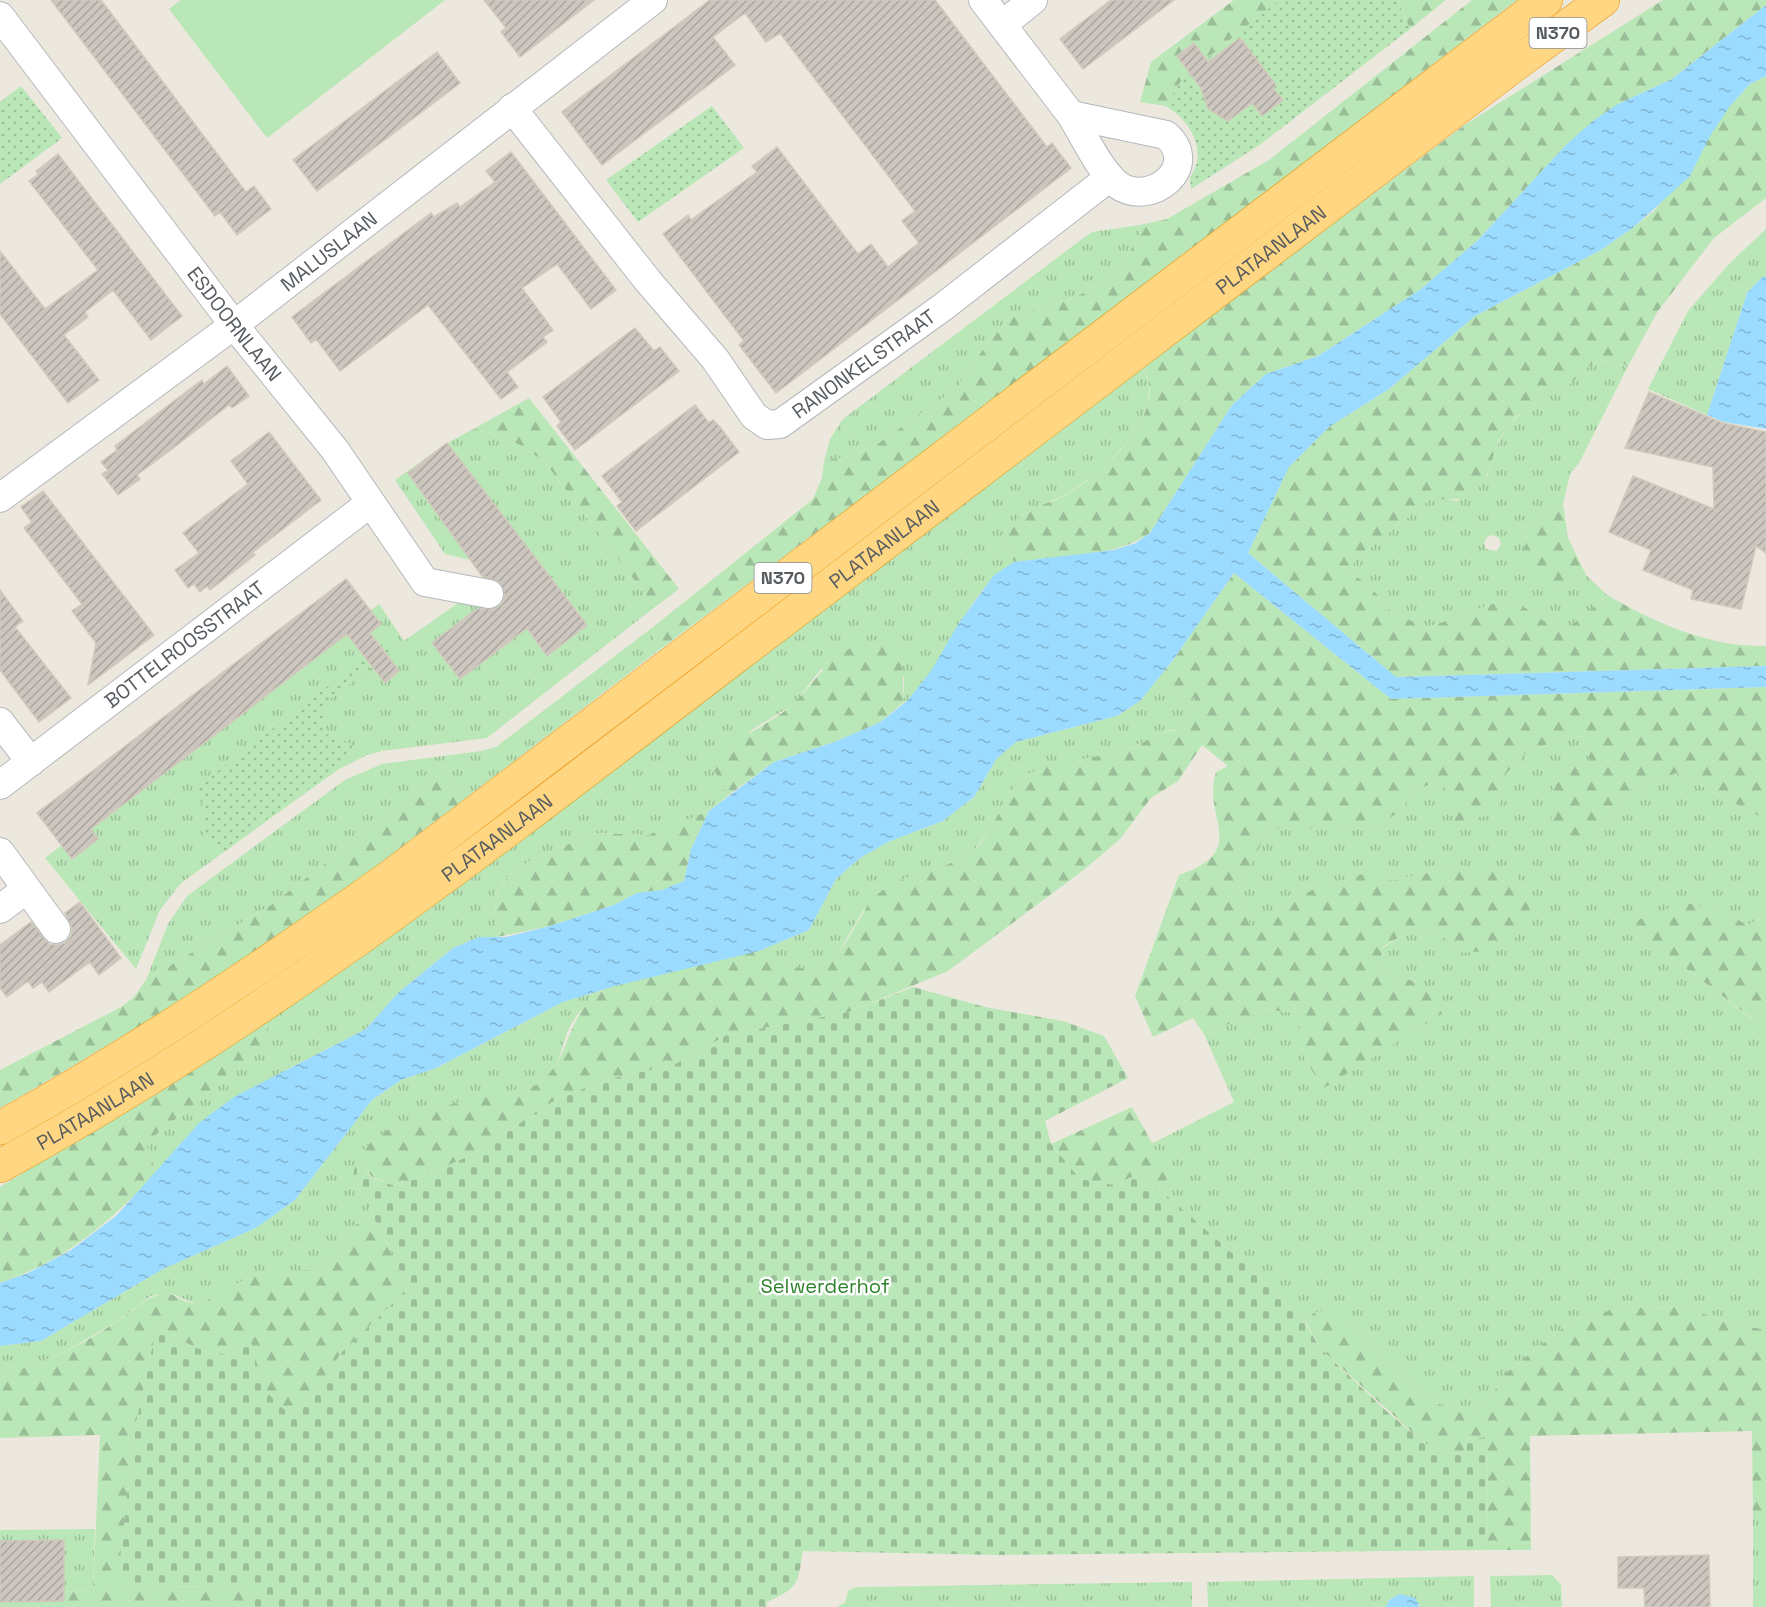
<svg xmlns="http://www.w3.org/2000/svg" width="1766" height="1607" viewBox="0 0 1766 1607" font-family="'Space Grotesk',sans-serif">
  <defs>
    <pattern id="grass-tufts" width="24" height="20" patternUnits="userSpaceOnUse" patternTransform="scale(1.5)"><rect width="24" height="20" fill="#bae7b7"/><path d="M3 7l-1-3M5 7V3M7 7l1-3M15 17l-1-3M17 17v-4M19 17l1-3" fill="none" stroke="#9abe98"/></pattern>
    <pattern id="forest-firs" width="22" height="20" patternUnits="userSpaceOnUse" patternTransform="scale(1.5)"><rect width="22" height="20" fill="#bae7b7"/><path d="M5 1l3.5 6h-7zM16 11l3.5 6h-7z" fill="#9abe98"/></pattern>
    <pattern id="cemetery-stones" width="16" height="16" patternUnits="userSpaceOnUse" patternTransform="scale(1.5)"><rect width="16" height="16" fill="#bae7b7"/><path d="M2 7V4a2 2 0 0 1 4 0v3zM10 15v-3a2 2 0 0 1 4 0v3z" fill="#9abe98"/></pattern>
    <pattern id="park-dots" width="8" height="8" patternUnits="userSpaceOnUse" patternTransform="scale(1.5)"><rect width="8" height="8" fill="#bae7b7"/><path d="M2 2h.1M6 6h.1" fill="none" stroke="#9abe98" stroke-width="1.8" stroke-linecap="round"/></pattern>
    <pattern id="water-ripples" width="26" height="14" patternUnits="userSpaceOnUse" patternTransform="scale(1.5)"><rect width="26" height="14" fill="#9bdbff"/><path d="M2 4q2-2 4 0t4 0M15 11q2-2 4 0t4 0" fill="none" stroke="#81b5d2"/></pattern>
    <pattern id="building-hatch" width="6" height="6" patternUnits="userSpaceOnUse" patternTransform="scale(1.5)"><rect width="6" height="6" fill="#ccc6bf"/><path d="M-1 1l2-2M0 6l6-6M5 7l2-2" fill="none" stroke="#a8a49f"/></pattern>
  </defs>
  <rect width="100%" height="100%" fill="#ece8de"/>
  <path fill="url(#grass-tufts)" fill-rule="evenodd" d="M 1140,225 L 1140,233 L 1129,253 L 1108,281 L 1069,300 L 1010,317 L 982,351 L 957,388 L 879,443 L 850,456 L 824,461 L 830,439 L 843,419 L 1078,242 L 1092,232 Z
    M 1766,229 L 1766,276 L 1761,278 L 1747,293 L 1707,415 L 1648,389 L 1688,311 L 1729,264 Z
    M 1616,360 L 1628,366 L 1579,463 L 1570,474 L 1563,504 L 1524,529 L 1528,538 L 1525,553 L 1559,588 L 1586,575 L 1607,595 L 1568,628 L 1544,621 L 1521,605 L 1498,602 L 1426,628 L 1391,611 L 1369,585 L 1351,573 L 1354,561 L 1429,500 L 1441,498 L 1457,501 L 1487,476 L 1494,452 L 1505,430 L 1524,410 L 1567,386 L 1587,367 L 1600,361 ZM 1493,535 L 1499,538 L 1501,544 L 1497,551 L 1486,549 L 1484,543 L 1487,537 Z
    M 1144,366 L 1149,385 L 1148,404 L 1137,431 L 1102,470 L 1068,493 L 1021,515 L 1003,541 L 1014,562 C 971,590 959,632 931,672 C 923,682 915,691 907,701 L 904,702 L 904,677 L 821,669 L 794,704 L 750,731 L 723,789 L 734,791 L 709,811 L 666,830 L 648,835 L 596,833 L 535,858 L 510,874 L 495,894 L 497,937 L 479,937 L 453,948 L 398,993 L 366,1029 L 288,1069 L 170,1158 L 156,1173 L 149,1150 L 144,1144 L 266,1047 L 270,1015 Z
    M 475,428 L 518,444 L 544,461 L 651,602 L 651,610 L 487,738 L 382,751 L 367,755 L 339,769 L 181,883 L 160,910 L 136,969 L 45,858 L 379,604 L 404,641 L 485,584 L 474,561 L 445,554 L 395,480 L 444,445 Z
    M 653,627 L 654,654 L 466,798 L 445,773 L 271,905 L 146,980 L 168,924 L 187,896 L 345,780 L 382,764 L 481,751 L 496,747 Z
    M 1150,688 L 1195,699 L 1180,730 L 1170,730 L 1126,750 L 1018,782 L 988,833 L 972,852 L 954,862 L 903,879 L 863,911 L 834,960 L 820,968 L 807,971 L 759,951 L 809,930 L 836,879 L 860,858 L 888,842 L 943,821 L 974,797 L 997,758 L 1016,742 L 1117,716 L 1140,701 Z
    M 1581,736 L 1591,760 L 1561,772 L 1596,835 L 1631,789 L 1677,773 L 1759,816 L 1762,815 L 1766,824 L 1766,916 L 1748,925 L 1733,918 L 1633,928 L 1752,1019 L 1766,1011 L 1766,1330 L 1722,1321 L 1686,1307 L 1632,1308 L 1594,1313 L 1570,1322 L 1507,1372 L 1488,1400 L 1475,1410 L 1462,1410 L 1436,1403 L 1387,1363 L 1346,1321 L 1312,1314 L 1307,1324 L 1256,1274 L 1166,1195 L 1167,1177 L 1151,1144 L 1234,1102 L 1204,1034 L 1257,1013 L 1259,1009 L 1306,1014 L 1416,981 L 1381,974 L 1383,948 C 1412,926 1438,926 1463,953 L 1453,867 L 1392,881 L 1318,887 L 1251,928 L 1238,890 L 1256,856 L 1267,828 L 1375,828 L 1409,794 L 1434,782 L 1447,789 L 1501,803 L 1499,781 L 1527,752 L 1558,740 Z
    M 601,990 C 593,999 582,1008 575,1018 C 558,1043 566,1066 536,1085 L 425,1113 L 396,1125 L 353,1176 L 373,1216 L 355,1225 L 336,1256 L 318,1270 L 302,1272 L 197,1304 L 167,1292 L 151,1296 L 116,1322 L 64,1352 L 23,1370 L 0,1374 L 0,1346 L 41,1341 L 163,1269 L 256,1228 L 295,1200 L 372,1100 L 401,1080 L 436,1068 L 563,1002 Z
    M 1753,1517 L 1766,1517 L 1766,1607 L 1753,1607 Z
    M 95,1529 L 93,1591 L 64,1592 L 63,1601 L 0,1602 L 0,1530 Z
    M 1552,1575 L 1561,1585 L 1562,1607 L 1491,1607 L 1490,1576 Z
    M 1474,1576 L 1474,1607 L 1420,1607 L 1420,1605 L 1389,1600 L 1386,1607 L 1208,1607 L 1207,1582 Z
    M 1192,1582 L 1192,1607 L 836,1607 L 845,1603 L 848,1591 L 856,1587 Z"/>
  <path fill="url(#forest-firs)" d="M 1234,0 L 1279,0 L 1184,77 L 1165,106 L 1140,102 L 1151,62 Z
    M 1397,0 L 1446,0 L 1410,29 Z
    M 1472,0 L 1517,0 L 1046,360 L 654,654 L 653,627 L 813,499 L 822,478 L 824,461 L 850,456 L 879,443 L 957,388 L 982,351 L 1010,317 L 1069,300 L 1108,281 L 1129,253 L 1140,233 L 1140,225 L 1167,219 L 1269,160 Z
    M 1663,0 L 1766,0 L 1766,5 L 1672,79 L 1618,104 L 1566,145 L 1477,241 L 1421,289 L 1318,356 L 1266,374 L 1232,405 L 1150,533 C 1112,559 1059,556 1014,562 L 1003,541 C 1018,506 1038,510 1067,494 C 1101,475 1155,426 1149,384 C 1148,378 1146,372 1144,366 L 1466,124 Z
    M 1766,76 L 1766,198 L 1714,238 L 1658,311 L 1628,366 C 1619,362 1612,359 1602,361 C 1588,363 1579,376 1569,385 C 1556,395 1539,400 1525,410 C 1518,414 1511,423 1506,429 C 1491,448 1493,474 1476,491 C 1462,504 1446,497 1429,500 L 1354,561 L 1351,573 L 1369,585 L 1391,611 L 1426,628 L 1498,602 L 1521,605 L 1544,621 L 1568,628 L 1607,595 C 1656,623 1708,647 1766,646 L 1766,666 L 1396,677 L 1248,553 L 1289,467 L 1329,427 L 1389,389 L 1475,316 L 1601,250 L 1634,227 L 1654,211 L 1730,106 L 1750,84 Z
    M 529,398 L 679,589 L 651,610 L 651,602 L 544,461 L 518,444 L 475,428 Z
    M 1563,504 L 1568,538 L 1586,575 L 1559,588 L 1545,590 L 1519,563 L 1528,538 L 1524,528 Z
    M 1234,573 L 1391,699 L 1766,687 L 1766,824 L 1762,815 L 1759,816 L 1677,773 L 1631,789 L 1596,835 L 1573,843 L 1554,833 L 1548,798 L 1561,772 L 1590,760 L 1581,736 L 1558,740 L 1527,752 L 1499,781 L 1501,803 L 1486,816 L 1455,822 L 1447,789 L 1434,782 L 1409,794 L 1406,807 L 1375,828 L 1267,828 L 1256,856 L 1238,890 L 1251,927 L 1317,887 L 1374,871 L 1392,881 L 1453,867 L 1512,869 L 1524,888 L 1531,915 C 1513,949 1499,950 1462,953 C 1438,926 1412,926 1383,947 L 1381,974 C 1415,980 1428,981 1442,1014 L 1324,1088 C 1308,1065 1288,1041 1305,1014 L 1260,1009 L 1257,1013 L 1204,1034 L 1193,1018 L 1153,1037 L 1135,996 L 1179,875 C 1252,850 1201,818 1216,772 L 1228,766 L 1202,745 L 1178,781 L 1151,798 L 1120,839 L 1085,869 L 948,971 L 849,1012 L 727,1035 L 674,1065 L 613,1078 L 560,1097 L 469,1156 L 417,1179 L 392,1185 L 372,1177 L 357,1157 C 397,1106 477,1100 536,1085 C 572,1062 564,1016 601,991 C 609,985 748,950 759,951 C 781,952 799,978 822,967 C 847,954 857,913 879,893 C 905,871 943,872 970,853 C 994,836 999,803 1018,782 C 1039,759 1097,760 1126,750 C 1144,744 1160,730 1180,730 L 1195,699 L 1150,688 L 1173,660 Z
    M 869,641 L 892,642 L 902,660 L 904,702 L 879,723 L 834,742 L 774,762 L 734,791 L 723,789 L 714,769 L 720,751 C 739,738 781,717 795,702 C 823,674 827,654 869,641 Z
    M 445,772 L 466,798 C 415,836 365,876 313,912 C 212,983 107,1047 0,1108 L 0,1070 L 121,1007 L 134,997 L 146,980 L 271,905 Z
    M 709,811 L 691,849 L 684,881 L 663,890 L 637,893 L 614,905 L 550,926 L 497,937 L 495,895 L 510,874 L 535,858 L 596,833 L 648,835 Z
    M 1683,903 L 1712,907 L 1748,925 L 1766,916 L 1766,1011 L 1753,1019 L 1627,924 Z
    M 270,1015 L 266,1047 L 144,1144 L 149,1150 L 156,1173 C 108,1224 66,1260 0,1283 L 0,1187 L 168,1084 Z
    M 1132,1107 L 1162,1161 L 1167,1177 L 1166,1195 L 1141,1173 L 1114,1185 L 1080,1179 L 1051,1144 Z
    M 373,1216 L 409,1288 L 342,1352 L 308,1402 L 293,1414 C 261,1399 261,1375 251,1343 L 248,1342 L 227,1354 L 209,1353 L 179,1340 L 158,1322 L 134,1432 L 118,1587 L 251,1586 L 248,1607 L 0,1607 L 0,1602 L 63,1601 L 63,1592 L 93,1591 L 100,1435 L 0,1438 L 0,1374 C 41,1367 80,1345 115,1323 C 134,1311 145,1297 167,1292 L 184,1301 L 197,1304 L 206,1301 L 249,1277 L 275,1271 L 318,1270 L 336,1256 L 355,1225 Z
    M 1686,1307 L 1722,1321 L 1766,1330 L 1766,1517 L 1753,1517 L 1752,1431 L 1530,1436 L 1531,1550 L 1488,1550 L 1487,1437 L 1466,1439 L 1463,1453 L 1451,1454 L 1424,1443 L 1320,1348 L 1307,1324 L 1312,1314 L 1329,1308 L 1346,1321 L 1387,1363 L 1436,1403 L 1462,1410 L 1475,1410 L 1488,1400 L 1507,1372 L 1570,1322 L 1594,1313 L 1632,1308 Z"/>
  <path fill="url(#cemetery-stones)" d="M 913,987 L 985,1007 L 1063,1021 L 1104,1036 L 1128,1078 L 1045,1121 L 1051,1144 L 1080,1179 L 1114,1185 L 1141,1173 L 1256,1274 L 1304,1321 L 1320,1348 L 1383,1408 L 1424,1443 L 1451,1454 L 1463,1453 L 1466,1439 L 1487,1437 L 1488,1550 L 996,1555 L 803,1551 C 797,1584 800,1587 767,1602 L 767,1607 L 248,1607 L 250,1586 L 117,1587 L 134,1432 L 158,1321 L 179,1340 L 209,1353 L 227,1354 L 248,1341 L 251,1343 C 261,1374 262,1399 293,1414 L 308,1402 L 342,1352 L 409,1288 L 353,1176 L 357,1157 L 372,1178 L 392,1185 L 417,1179 L 469,1156 L 560,1097 L 613,1078 L 674,1065 L 727,1035 L 849,1012 Z"/>
  <path fill="url(#park-dots)" d="M 1279,0 L 1397,0 L 1410,29 L 1261,144 L 1191,189 L 1190,177 C 1209,152 1190,119 1165,106 L 1184,77 Z
    M 21,86 L 62,138 L 0,184 L 0,102 Z
    M 712,106 L 744,148 L 638,222 L 606,180 Z
    M 385,642 L 391,653 L 325,703 L 326,734 L 352,744 L 352,757 L 221,853 L 204,837 L 204,809 L 196,788 Z"/>
  <path fill="#bae7b7" d="M 181,0 L 445,0 L 267,138 L 169,9 Z"/>
  <path fill="url(#water-ripples)" d="M 1766,5 L 1766,76 L 1750,84 L 1730,106 L 1710,136 L 1690,176 L 1634,227 L 1601,250 L 1475,316 L 1389,389 L 1329,427 L 1289,467 L 1248,553 L 1396,677 L 1766,666 L 1766,687 L 1391,699 L 1234,573 L 1173,660 L 1140,701 L 1117,716 L 1016,742 L 997,758 L 974,797 L 943,821 L 888,842 L 860,858 L 836,879 L 809,930 L 759,951 L 615,986 L 563,1002 L 436,1068 L 401,1080 L 372,1100 L 295,1200 L 256,1228 L 163,1269 L 41,1341 L 0,1346 L 0,1283 L 28,1273 L 71,1250 L 116,1216 L 199,1123 L 234,1097 L 366,1029 L 398,993 L 453,948 L 479,937 L 506,937 L 550,926 L 614,905 L 637,893 L 662,890 L 684,881 L 691,849 L 709,811 L 774,762 L 834,742 L 879,723 L 907,701 L 931,671 L 959,623 L 994,575 L 1014,562 L 1114,550 L 1136,543 L 1150,533 L 1232,405 L 1266,374 L 1318,356 L 1421,289 L 1477,241 L 1566,145 L 1593,121 L 1618,104 L 1672,79 Z
    M 1766,276 L 1766,429 L 1724,422 L 1707,415 L 1747,293 L 1761,278 Z
    M 1400,1594 L 1415,1598 L 1420,1607 L 1386,1607 L 1389,1600 Z"/>
  <path fill="url(#building-hatch)" stroke="#d1c9bc" stroke-width="1.5" d="M 51,0 L 101,0 L 246,192 L 254,186 L 271,209 L 237,235 L 220,212 L 215,216 Z
    M 484,0 L 594,0 L 520,57 L 501,32 L 506,28 Z
    M 710,0 L 935,0 L 1047,147 L 1052,143 L 1071,168 L 776,393 L 739,345 L 744,341 L 663,234 L 688,215 L 691,220 L 757,172 L 752,166 L 777,147 L 858,254 L 871,244 L 888,267 L 919,243 L 902,221 L 915,211 L 780,33 L 766,42 L 745,13 L 713,37 L 735,65 L 602,165 L 562,112 Z
    M 1111,0 L 1174,0 L 1083,69 L 1060,39 Z
    M 1240,38 L 1276,85 L 1273,88 L 1283,100 L 1262,116 L 1252,103 L 1228,121 L 1208,109 L 1201,88 L 1177,56 L 1194,43 L 1208,62 Z
    M 437,52 L 460,83 L 317,191 L 293,160 Z
    M 511,152 L 616,290 L 591,309 L 557,264 L 522,288 L 553,330 L 543,337 L 547,342 L 507,372 L 518,387 L 501,399 L 428,305 L 340,371 L 316,339 L 311,343 L 292,317 L 431,213 L 434,217 L 457,203 L 460,207 L 495,182 L 486,171 Z
    M 58,154 L 182,316 L 151,340 L 113,290 L 85,312 L 88,317 L 64,335 L 99,380 L 68,403 L 0,314 L 0,251 L 45,309 L 98,270 L 29,181 L 39,174 L 36,171 Z
    M 635,328 L 654,351 L 660,347 L 679,371 L 575,450 L 557,426 L 561,422 L 543,397 Z
    M 227,366 L 249,396 L 232,408 L 229,405 L 168,452 L 137,475 L 140,479 L 118,495 L 102,474 L 108,470 L 101,462 L 117,450 L 115,446 L 141,426 L 202,380 L 204,384 Z
    M 1649,392 L 1723,423 L 1766,432 L 1766,553 L 1756,546 L 1741,609 L 1691,599 L 1693,590 L 1643,570 L 1651,550 L 1609,532 L 1633,476 L 1714,509 L 1713,467 L 1625,448 Z
    M 695,405 L 709,423 L 713,420 L 720,427 L 739,452 L 636,531 L 617,506 L 622,502 L 602,476 Z
    M 269,432 L 321,500 L 253,552 L 255,555 L 210,590 L 207,586 L 200,592 L 194,584 L 188,588 L 175,570 L 199,553 L 183,533 L 248,484 L 231,461 Z
    M 447,443 L 587,625 L 547,656 L 527,628 L 460,679 L 432,643 L 477,609 L 495,609 L 502,604 L 505,596 L 500,582 L 482,576 L 408,473 Z
    M 43,491 L 154,635 L 88,685 L 96,643 L 72,611 L 82,604 L 24,528 L 32,522 L 21,507 Z
    M 346,579 L 381,624 L 370,633 L 399,671 L 385,683 L 347,634 L 91,829 L 98,839 L 72,859 L 37,813 Z
    M 0,590 L 23,621 L 15,627 L 71,698 L 39,722 L 0,670 Z
    M 80,902 L 121,958 L 99,975 L 90,962 L 49,992 L 42,982 L 33,988 L 28,981 L 7,997 L 0,988 L 0,945 L 31,922 L 49,944 L 57,945 L 65,943 L 71,936 L 72,928 L 65,913 Z
    M 64,1540 L 64,1601 L 0,1602 L 0,1541 Z
    M 1709,1555 L 1710,1607 L 1645,1607 L 1644,1588 L 1618,1588 L 1618,1557 Z"/>
  <g fill="none" stroke-linecap="round" stroke-linejoin="round">
    <g stroke="#b4b8bd" stroke-width="30">
      <g id="street">
        <path d="M 983,0 L 1071,115"/>
        <path id="s1" d="M 0,16 L 234,325 L 335,450 L 425,582 L 489,594"/>
        <path d="M 1002,25 L 1033,0"/>
        <path id="s2" d="M 512,108 L 648,281 L 715,359 L 754,416 L 767,425 L 780,424 L 943,307 L 1110,177"/>
        <path d="M 1071,115 L 1166,135 C 1202,167 1150,208 1118,185 C 1101,173 1083,134 1071,115 Z"/>
        <path id="s3" d="M 0,498 L 234,325 L 653,0"/>
        <path d="M 0,722 L 31,762"/>
        <path id="s4" d="M 0,785 L 369,504"/>
        <path d="M 0,852 L 56,929"/>
        <path d="M 0,909 L 20,894 L 23,885"/>
      </g>
    </g>
    <g stroke="#ea8f00" stroke-width="34">
      <g id="highway">
        <path d="M 0,1128 C 137,1052 266,965 394,874 L 1546,0"/>
        <path id="s5" d="M 0,1166 C 262,1023 497,839 734,658 C 994,461 1253,263 1513,66 L 1603,0"/>
      </g>
    </g>
    <use href="#street" stroke="#fff" stroke-width="28"/>
    <use href="#highway" stroke="#ffd682" stroke-width="33"/>
  </g>
  <g text-anchor="middle" stroke-width="5" stroke-linejoin="round" paint-order="stroke">
    <g fill="#fff" stroke="#898d90" stroke-width="1.5">
      <rect x="1529.5" y="18" width="57" height="30" rx="4.5"/>
      <rect x="754.5" y="563" width="57" height="30" rx="4.5"/>
    </g>
    <g font-size="18" font-weight="bold" fill="#575c61">
      <text x="1558" y="39">N370</text>
      <text x="783" y="584">N370</text>
    </g>
    <g font-size="20" fill="#575c61" stroke="#fff">
      <text dy="7" stroke="none"><textPath href="#s5" startOffset="1568">PLATAANLAAN</textPath></text>
      <text dy="7" stroke="none"><textPath href="#s3" startOffset="411">MALUSLAAN</textPath></text>
      <text dy="7" stroke="none"><textPath href="#s1" startOffset="387">ESDOORNLAAN</textPath></text>
      <text dy="7" stroke="none"><textPath href="#s2" startOffset="524">RANONKELSTRAAT</textPath></text>
      <text dy="7" stroke="none"><textPath href="#s5" startOffset="1082">PLATAANLAAN</textPath></text>
      <text dy="7" stroke="none"><textPath href="#s4" startOffset="232">BOTTELROOSSTRAAT</textPath></text>
      <text dy="7" stroke="none"><textPath href="#s5" startOffset="596">PLATAANLAAN</textPath></text>
      <text dy="7" stroke="none"><textPath href="#s5" startOffset="110">PLATAANLAAN</textPath></text>
    </g>
    <g font-size="20" fill="#2e832c" stroke="#fff">
      <text x="825" y="1293">Selwerderhof</text>
    </g>
  </g>
</svg>
